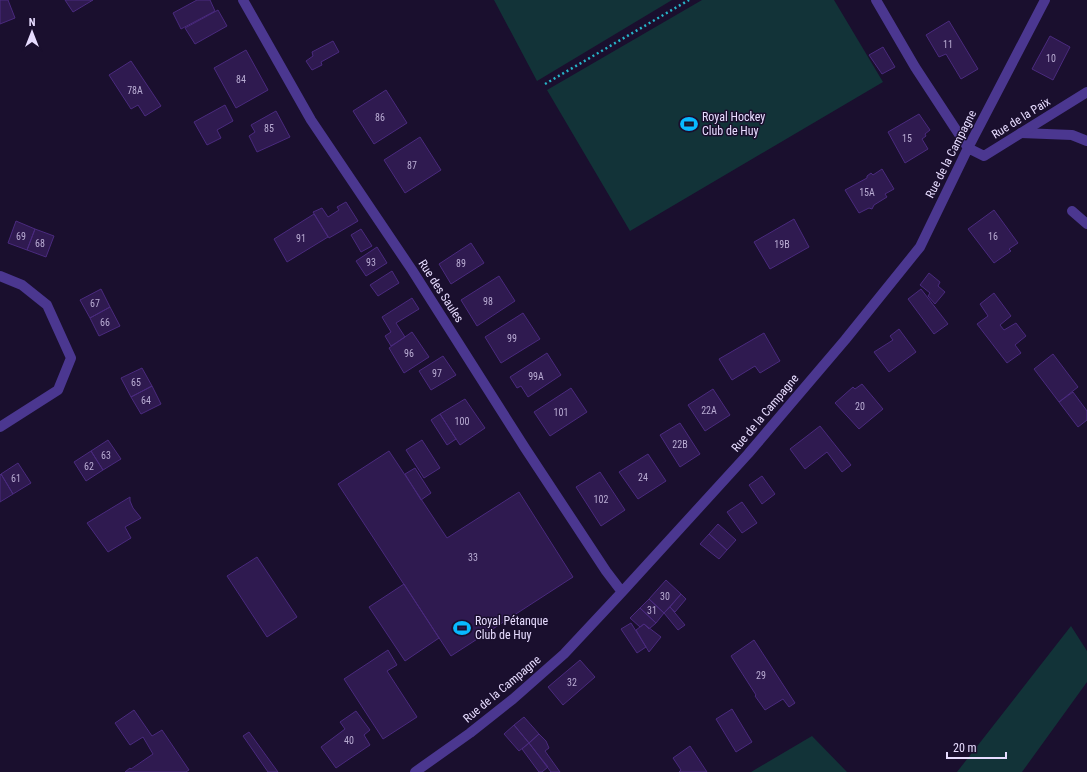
<svg xmlns="http://www.w3.org/2000/svg" width="1087" height="772" viewBox="0 0 1087 772" font-family="'Roboto Condensed',sans-serif">
  <rect width="100%" height="100%" fill="#1a0f2e"/>
  <path fill="#123338" d="M 494,0 L 672,0 L 537,81 Z
    M 702,0 L 834,0 L 883,82 L 630,231 L 547,90 Z
    M 1071,626 L 1087,651 L 1087,682 L 1022,772 L 957,772 Z
    M 812,736 L 847,772 L 751,772 Z"/>
  <path fill="#2f1a50" stroke="#4a2a7e" d="M 0,0 L 8,0 L 15,18 L 0,24 Z
    M 65,0 L 93,0 L 73,12 Z
    M 197,0 L 210,0 L 215,11 L 181,29 L 173,13 Z
    M 218,10 L 227,26 L 195,44 L 185,28 Z
    M 949,21 L 978,69 L 961,79 L 946,54 L 939,57 L 926,35 Z
    M 1050,36 L 1070,47 L 1053,80 L 1032,69 Z
    M 333,41 L 339,52 L 321,62 L 322,65 L 312,70 L 306,61 L 313,56 L 312,52 Z
    M 883,47 L 895,67 L 882,74 L 869,55 Z
    M 246,50 L 268,90 L 236,108 L 214,68 Z
    M 131,61 L 161,106 L 145,116 L 138,105 L 131,109 L 109,75 Z
    M 386,90 L 407,123 L 374,144 L 353,111 Z
    M 225,105 L 233,121 L 217,130 L 221,138 L 207,145 L 194,122 Z
    M 276,111 L 290,137 L 257,152 L 249,136 L 255,132 L 251,125 Z
    M 919,114 L 930,130 L 925,134 L 926,136 L 922,139 L 928,149 L 905,163 L 888,132 Z
    M 420,137 L 441,170 L 405,193 L 384,160 Z
    M 882,169 L 894,189 L 885,194 L 887,197 L 874,205 L 872,209 L 869,208 L 859,213 L 845,190 L 867,178 L 867,176 L 871,173 L 873,175 Z
    M 346,202 L 358,221 L 329,238 L 313,212 L 322,208 L 328,217 L 339,210 L 337,207 Z
    M 994,210 L 1018,243 L 1009,249 L 1011,251 L 994,263 L 968,229 Z
    M 314,214 L 328,237 L 287,262 L 274,239 Z
    M 794,219 L 809,247 L 770,269 L 754,242 Z
    M 16,221 L 35,229 L 27,250 L 8,243 Z
    M 35,229 L 54,236 L 46,257 L 27,250 Z
    M 361,229 L 372,246 L 361,252 L 351,235 Z
    M 471,243 L 484,263 L 451,284 L 439,264 Z
    M 377,247 L 387,263 L 366,276 L 356,261 Z
    M 392,271 L 399,283 L 378,296 L 370,285 Z
    M 929,273 L 940,282 L 938,286 L 945,292 L 935,304 L 928,296 L 930,293 L 920,285 Z
    M 499,276 L 515,301 L 477,326 L 461,300 Z
    M 101,289 L 110,307 L 90,318 L 80,300 Z
    M 921,289 L 948,324 L 934,334 L 908,299 Z
    M 994,293 L 1011,316 L 1000,325 L 1004,330 L 1016,323 L 1026,336 L 1015,345 L 1021,353 L 1007,363 L 977,324 L 988,316 L 980,304 Z
    M 412,298 L 419,309 L 396,323 L 405,337 L 391,346 L 385,336 L 391,332 L 382,317 Z
    M 110,307 L 120,326 L 99,336 L 90,318 Z
    M 523,313 L 540,339 L 501,363 L 485,337 Z
    M 899,329 L 916,352 L 889,372 L 874,352 L 893,340 L 890,336 Z
    M 412,332 L 429,357 L 404,373 L 389,348 Z
    M 764,333 L 780,361 L 760,373 L 755,366 L 732,380 L 719,359 Z
    M 547,353 L 561,375 L 528,397 L 521,386 L 517,388 L 510,377 Z
    M 1053,354 L 1078,387 L 1059,402 L 1034,369 Z
    M 443,356 L 456,375 L 431,390 L 419,371 Z
    M 142,368 L 152,386 L 131,397 L 121,378 Z
    M 862,384 L 883,409 L 859,429 L 835,403 L 853,387 L 855,389 Z
    M 152,386 L 161,404 L 141,414 L 131,397 Z
    M 571,388 L 587,412 L 550,436 L 534,412 Z
    M 713,389 L 730,415 L 705,431 L 688,405 Z
    M 1073,392 L 1087,411 L 1087,420 L 1078,427 L 1059,402 Z
    M 465,399 L 485,428 L 460,445 L 440,414 Z
    M 440,414 L 456,439 L 447,445 L 431,420 Z
    M 680,423 L 700,454 L 680,467 L 660,435 Z
    M 820,426 L 851,465 L 842,472 L 827,452 L 805,469 L 790,449 Z
    M 108,440 L 121,459 L 103,470 L 91,451 Z
    M 422,440 L 440,468 L 424,478 L 406,450 Z
    M 91,451 L 103,470 L 86,481 L 74,462 Z
    M 389,451 L 447,538 L 519,492 L 573,577 L 451,656 L 338,484 Z
    M 648,454 L 666,481 L 638,499 L 619,472 Z
    M 18,463 L 31,483 L 13,494 L 1,474 Z
    M 415,468 L 431,493 L 421,500 L 405,474 Z
    M 600,472 L 625,510 L 601,526 L 576,487 Z
    M 1,474 L 13,494 L 0,502 L 0,475 Z
    M 762,476 L 775,494 L 762,504 L 749,485 Z
    M 130,497 L 130,501 L 133,508 L 141,518 L 125,527 L 131,538 L 108,552 L 87,523 Z
    M 742,502 L 757,523 L 742,533 L 727,512 Z
    M 718,524 L 736,540 L 727,550 L 709,534 Z
    M 709,534 L 727,550 L 719,559 L 700,544 Z
    M 257,557 L 297,617 L 267,637 L 227,576 Z
    M 666,580 L 681,594 L 664,613 L 649,599 Z
    M 404,584 L 439,638 L 405,661 L 369,607 Z
    M 681,594 L 686,599 L 675,612 L 670,607 Z
    M 649,599 L 664,613 L 656,623 L 640,608 Z
    M 670,607 L 685,625 L 678,630 L 664,613 Z
    M 640,608 L 656,623 L 649,629 L 644,624 L 640,627 L 630,618 Z
    M 631,623 L 646,647 L 637,653 L 621,629 Z
    M 644,624 L 661,637 L 649,652 L 636,630 Z
    M 754,640 L 795,703 L 789,707 L 783,699 L 765,710 L 755,696 L 756,695 L 731,656 Z
    M 388,650 L 397,665 L 387,671 L 417,717 L 383,739 L 344,679 Z
    M 580,660 L 595,677 L 563,705 L 548,687 Z
    M 732,709 L 752,742 L 736,752 L 716,719 Z
    M 134,710 L 152,736 L 162,730 L 189,770 L 186,772 L 125,772 L 130,768 L 131,769 L 153,754 L 143,737 L 130,745 L 115,723 Z
    M 356,711 L 370,730 L 364,735 L 370,745 L 336,768 L 321,747 L 345,729 L 340,722 Z
    M 524,717 L 539,734 L 529,743 L 514,725 Z
    M 514,725 L 529,743 L 519,751 L 504,734 Z
    M 249,732 L 278,772 L 268,772 L 243,736 Z
    M 539,734 L 546,741 L 549,748 L 545,751 L 560,772 L 551,772 L 529,743 Z
    M 529,743 L 548,767 L 542,772 L 539,772 L 522,749 Z
    M 690,746 L 707,772 L 679,772 L 681,770 L 673,758 Z"/>
  <g fill="none" stroke-linecap="round" stroke-linejoin="round">
    <path stroke="#27b5c9" stroke-width="2.5" stroke-dasharray="2 3" stroke-linecap="butt" d="M 545,84 L 689,0"/>
    <path stroke="#4b3790" stroke-width="10" d="M 1021,133 L 1072,135 L 1087,141
      M 1072,211 L 1087,224"/>
    <path stroke="#4b3790" stroke-width="10" d="M 243,0 L 311,120 L 412,270 L 525,448 L 606,571 L 622,592
      M 876,0 L 915,67 L 968,148
      M 968,148 L 984,156 L 1087,92
      M 0,276 L 22,285 L 47,305 L 71,358 L 58,390 L 0,427
      M 415,772 L 470,733 L 513,699 L 564,654 L 622,592 L 748,454 L 845,340 L 920,247 L 968,148 L 1045,0"/>
  </g>
  <defs>
    <g id="stadium-bare" transform="scale(1.38)"><path d="M0-5a6.5 5 0 1 0 0 10a6.5 5 0 1 0 0-10ZM-3.5-1.8h7v3.6h-7Z" fill="#08b9ff" stroke="#1a0f2e" stroke-width="2.5" paint-order="stroke"/></g>
  </defs>
  <g fill-rule="evenodd">
    <use href="#stadium-bare" x="689" y="124"/>
    <use href="#stadium-bare" x="462" y="628"/>
  </g>
  <g text-anchor="middle" stroke-width="3" stroke-linejoin="round" paint-order="stroke">
    <g font-size="10" fill="#b9acd3">
      <text x="948" y="48">11</text>
      <text x="1051" y="62">10</text>
      <text x="241" y="83">84</text>
      <text x="135" y="94">78A</text>
      <text x="380" y="121">86</text>
      <text x="269" y="132">85</text>
      <text x="907" y="142">15</text>
      <text x="412" y="169">87</text>
      <text x="867" y="196">15A</text>
      <text x="21" y="240">69</text>
      <text x="993" y="240">16</text>
      <text x="301" y="242">91</text>
      <text x="40" y="247">68</text>
      <text x="782" y="248">19B</text>
      <text x="371" y="266">93</text>
      <text x="461" y="267">89</text>
      <text x="488" y="305">98</text>
      <text x="95" y="307">67</text>
      <text x="105" y="326">66</text>
      <text x="512" y="342">99</text>
      <text x="409" y="357">96</text>
      <text x="437" y="377">97</text>
      <text x="536" y="380">99A</text>
      <text x="136" y="386">65</text>
      <text x="146" y="404">64</text>
      <text x="860" y="410">20</text>
      <text x="709" y="414">22A</text>
      <text x="561" y="416">101</text>
      <text x="462" y="425">100</text>
      <text x="680" y="448">22B</text>
      <text x="106" y="459">63</text>
      <text x="89" y="470">62</text>
      <text x="643" y="481">24</text>
      <text x="16" y="482">61</text>
      <text x="601" y="503">102</text>
      <text x="473" y="561">33</text>
      <text x="665" y="600">30</text>
      <text x="652" y="614">31</text>
      <text x="761" y="679">29</text>
      <text x="572" y="686">32</text>
      <text x="349" y="744">40</text>
    </g>
    <g font-size="12" fill="#e7dcff" stroke="#1a0f2e" text-anchor="start">
      <text x="702" y="121">Royal Hockey<tspan x="702" dy="14">Club de Huy</tspan></text>
      <text x="475" y="625">Royal Pétanque<tspan x="475" dy="14">Club de Huy</tspan></text>
    </g>
    <g font-size="12" fill="#e7dcff" stroke="#1a0f2e">
      <text transform="translate(1021 118) rotate(-32)" y="4">Rue de la Paix</text>
      <text transform="translate(951 154) rotate(-63)" y="4">Rue de la Campagne</text>
      <text transform="translate(441 291) rotate(57)" y="4">Rue des Saules</text>
      <text transform="translate(765 413) rotate(-50)" y="4">Rue de la Campagne</text>
      <text transform="translate(502 689) rotate(-40)" y="4">Rue de la Campagne</text>
    </g>
  </g>
  <g transform="translate(32 32)" stroke="#1a0f2e" stroke-width="3" paint-order="stroke">
  <path d="M0-3L7 15L0 10L-7 15Z" fill="#e7dcff"/>
  <text y="-6" font-size="11" font-weight="bold" text-anchor="middle" fill="#e7dcff">N</text>
  </g>
  <path d="M947 752v6h59v-6" fill="none" stroke="#e7dcff" stroke-width="2"/>
  <text x="953" y="752" font-size="12" fill="#e7dcff" stroke="#1a0f2e" stroke-width="3" paint-order="stroke">20 m</text>
</svg>
